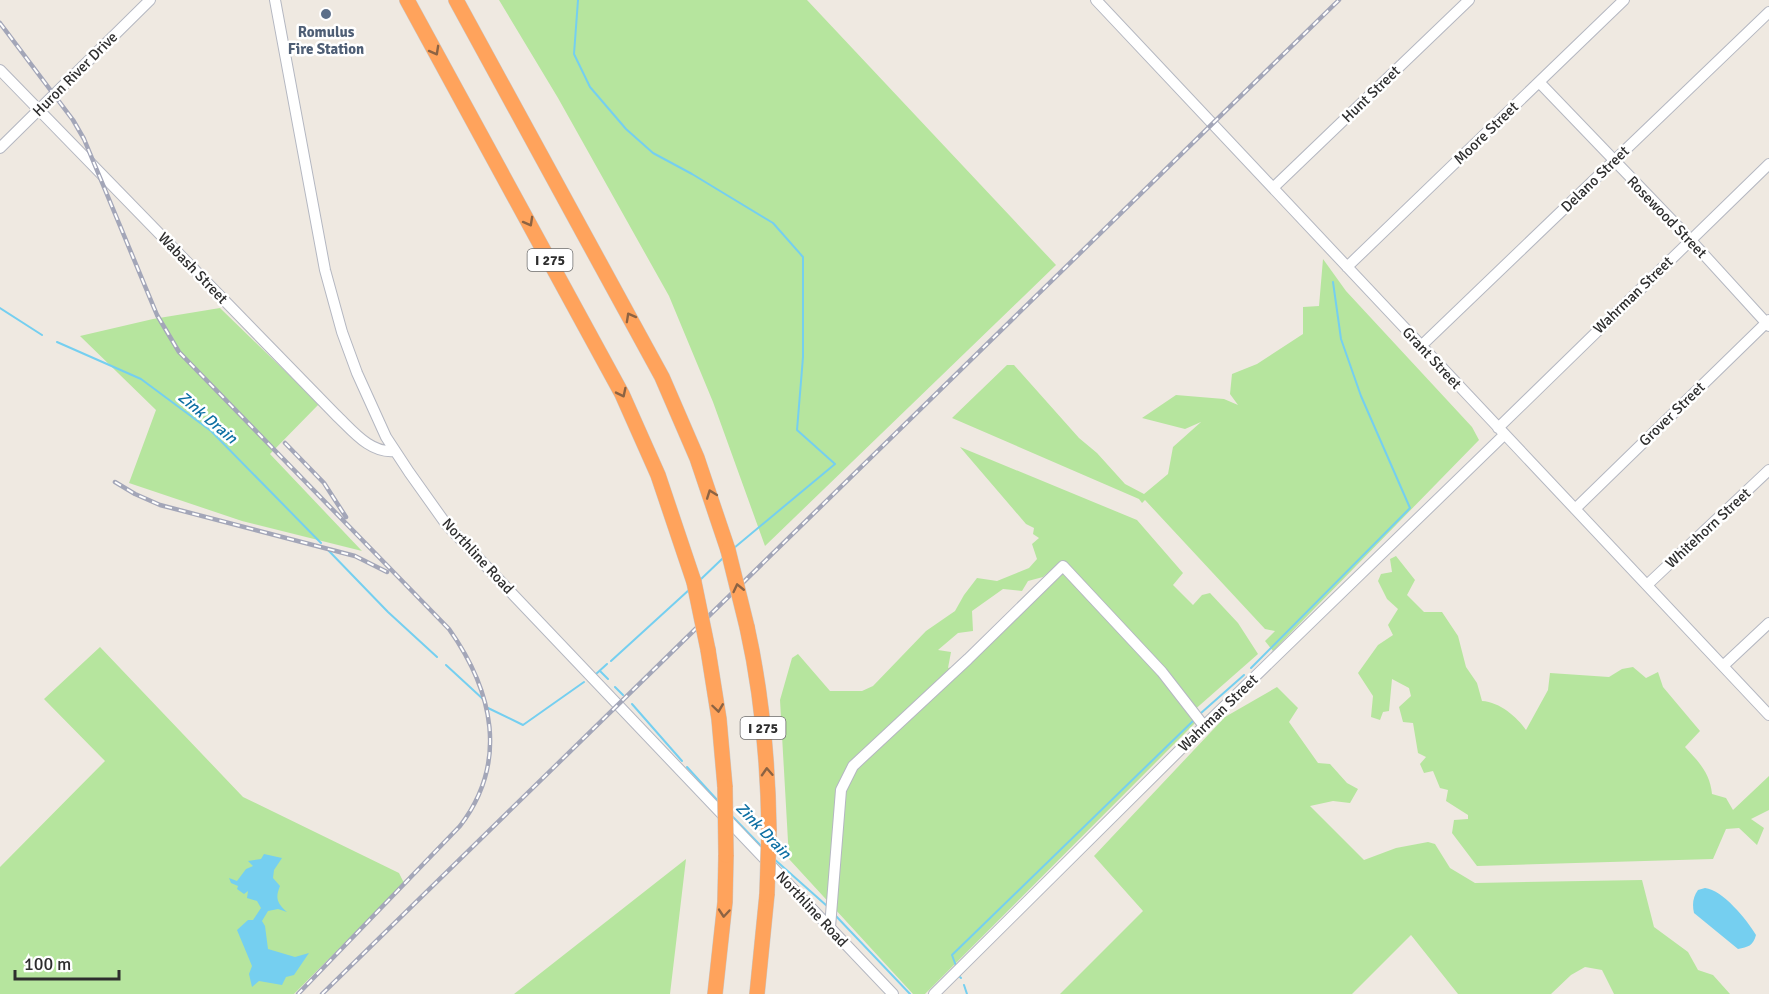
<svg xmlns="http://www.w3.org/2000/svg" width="1769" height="994" viewBox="0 0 1769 994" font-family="Signika,sans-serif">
  <rect width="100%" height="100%" fill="#efe9e1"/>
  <path fill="#b6e59e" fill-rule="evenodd" d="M 499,0 L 807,0 L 1056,265 L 765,546 L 713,402 L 669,296 L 558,98 Z
    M 1323,259 L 1346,291 L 1472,427 L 1479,440 L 1273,651 L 1265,641 L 1275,631 L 1265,629 L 1145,500 L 1142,503 L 1139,499 L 952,418 L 1007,365 L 1014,365 L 1079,438 L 1097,453 L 1125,484 L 1144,494 L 1168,474 L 1173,447 L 1201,422 L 1185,429 L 1142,418 L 1176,395 L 1224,399 L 1238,405 L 1230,394 L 1232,374 L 1257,364 L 1303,334 L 1303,307 L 1319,306 Z
    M 220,308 L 319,404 L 270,454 L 362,551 L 242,521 L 129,483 L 156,410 L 80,336 L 153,319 Z
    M 960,447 L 1137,520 L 1183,573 L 1173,585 L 1193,605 L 1202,595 L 1210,593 L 1238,623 L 1258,654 L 1192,712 L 1197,721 L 925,994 L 913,994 L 789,859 L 780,700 L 792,658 L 798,654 L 830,691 L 862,691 L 873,686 L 926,631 L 955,611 L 964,595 L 977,578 L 997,581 L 1029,568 L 1037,559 L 1032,544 L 1039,538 L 1033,534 L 1034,528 L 1026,524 ZM 1059,563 L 964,664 L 948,668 L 951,652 L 938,650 L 958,633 L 973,631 L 972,611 L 1003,589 L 1022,591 L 1028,581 L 1043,577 Z
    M 1396,556 L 1415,580 L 1407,595 L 1424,612 L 1442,612 L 1458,636 L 1466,667 L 1477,683 L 1482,701 C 1500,702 1517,717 1526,730 L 1548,690 L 1550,673 L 1609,677 L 1622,669 L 1633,667 L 1646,678 L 1658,672 L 1663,687 L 1700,731 L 1685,747 C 1699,762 1710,773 1712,794 L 1726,798 L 1733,810 L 1769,776 L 1769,810 L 1751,819 L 1764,828 L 1757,845 L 1739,828 L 1726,829 L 1713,859 L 1477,866 L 1452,833 L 1454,820 L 1468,819 L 1468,815 L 1446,801 L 1448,790 L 1440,788 L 1433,771 L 1424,773 L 1420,764 L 1426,757 L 1418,753 L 1413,723 L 1403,722 L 1399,707 L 1411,696 L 1409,688 L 1392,679 L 1389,711 L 1383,712 L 1380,720 L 1371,717 L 1373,696 L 1358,673 L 1378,645 L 1393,635 L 1388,625 L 1398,609 L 1387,599 L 1378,581 L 1381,574 L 1392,572 L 1390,559 Z
    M 100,647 L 243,797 L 399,873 L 404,883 L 294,994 L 0,994 L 0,867 L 105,761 L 44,699 Z
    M 1277,687 L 1298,708 L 1289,722 L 1318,763 L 1330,764 L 1347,783 L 1358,789 L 1350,803 L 1333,801 L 1310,806 L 1364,860 L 1396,848 L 1428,842 L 1435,844 L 1450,868 L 1475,883 L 1642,880 L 1654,927 L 1688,952 L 1698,970 L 1713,975 L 1730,994 L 1614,994 L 1602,970 L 1585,967 L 1571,975 L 1551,994 L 1458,994 L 1411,935 L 1352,994 L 1060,994 L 1143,911 L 1094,856 L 1225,717 Z
    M 686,859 L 670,994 L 514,994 Z"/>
  <path fill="#75cff0" d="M 264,854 L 282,858 L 274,870 L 273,878 L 280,886 C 275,898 277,903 287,912 L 278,909 L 268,911 L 262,921 L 265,926 L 268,949 L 295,957 L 309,953 L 294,975 L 286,977 L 282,985 L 259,981 L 252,987 L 249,974 L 252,966 L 237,930 L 248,920 L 253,920 L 261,908 L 257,901 L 247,898 L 248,891 L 244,894 L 237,889 L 238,886 L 231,883 L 229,878 L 237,881 L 246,869 L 253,866 L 248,861 L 261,859 Z
    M 1705,888 C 1723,890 1747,920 1756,935 C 1753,946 1748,947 1738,949 L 1694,913 C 1692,904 1693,897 1698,890 Z"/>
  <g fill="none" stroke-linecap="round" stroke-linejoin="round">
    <path stroke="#75cff0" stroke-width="2" d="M 578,0 L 574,54 L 590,87 L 626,129 L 653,153 L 692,174 L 773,223 L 803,257 L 803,357 L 797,430 L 835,464 L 734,548
      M 0,308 L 42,335
      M 57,342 L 141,379 L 211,431 L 321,543
      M 328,550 L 388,612 L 437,657
      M 699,581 L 723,558
      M 611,661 L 690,589
      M 446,665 L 484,700
      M 1251,668 L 1410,508 L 1361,396 L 1341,339 L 1333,282
      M 600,671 L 608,679
      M 596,674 L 607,664
      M 615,687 L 623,695
      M 632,704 L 682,761
      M 488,708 L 523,725 L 584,682
      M 1201,713 L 1244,675
      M 687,767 L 719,802
      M 731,815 L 763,848
      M 773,858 L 827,906
      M 835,915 L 910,994
      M 956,966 L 952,955 L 1195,719
      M 960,977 L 961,978
      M 964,985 L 967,994"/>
    <g stroke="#b4b7c1" stroke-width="12">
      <path id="minor" d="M 275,0 L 325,270 L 342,332 L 357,373 L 386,437 L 409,472 L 446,524 L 893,994
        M 1096,0 L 1769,715
        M 0,70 L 336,415 C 352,430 370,454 395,451
        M 1539,82 L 1687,236 L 1769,326
        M 0,148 L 150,0
        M 1273,188 L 1469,0
        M 1347,267 L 1624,0
        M 1421,346 L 1769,12
        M 1498,428 L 1769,164
        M 1575,509 L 1769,320
        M 1647,585 L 1769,470
        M 1723,666 L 1769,623
        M 830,927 L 841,790 L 853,766 L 968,659 L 1063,566 L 1162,672 L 1204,726
        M 934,994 L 1204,726 L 1504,435"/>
    </g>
    <g stroke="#c9c9c9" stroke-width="16">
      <path id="highway" d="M 407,0 L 622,394 L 658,475 L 694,582
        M 456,0 L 662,377 L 697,458 L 728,550
        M 747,627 C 762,694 768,762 769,830
        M 708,650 L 719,719 L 725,787
        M 715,994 L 725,902 L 726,855
        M 757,994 L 767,894"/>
    </g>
    <use href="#minor" stroke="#fff" stroke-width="10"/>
    <use href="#highway" stroke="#ffa35c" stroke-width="15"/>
    <g stroke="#a3a6b8" stroke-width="4.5">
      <path id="rail" d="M 0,23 L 73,120 L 84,139 L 157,315 L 179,352 L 449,629 C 493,691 509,762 460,826 L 298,994
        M 285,443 L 324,483 L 346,517
        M 115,482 L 135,494 L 160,505 L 355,556 L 387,572
        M 322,994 L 1339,0"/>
    </g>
    <use href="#rail" stroke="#fff" stroke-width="2" stroke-dasharray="7" stroke-linecap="butt"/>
    <g stroke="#c9c9c9" stroke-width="16" stroke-linecap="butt">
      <path id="highway-bridge" d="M 728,550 L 747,627
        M 694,582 L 708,650
        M 725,787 L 726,855
        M 767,894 L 769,830"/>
    </g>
    <use href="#highway-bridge" stroke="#ffa35c" stroke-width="15"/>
  </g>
  <defs><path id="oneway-chevron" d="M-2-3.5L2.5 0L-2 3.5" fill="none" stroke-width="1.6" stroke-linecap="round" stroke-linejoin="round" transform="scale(1.5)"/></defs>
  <g stroke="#8c6343">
    <use href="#oneway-chevron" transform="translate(435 51) rotate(61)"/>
    <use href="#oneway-chevron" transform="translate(529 222) rotate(61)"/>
    <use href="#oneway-chevron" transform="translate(630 317) rotate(-119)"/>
    <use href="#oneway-chevron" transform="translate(622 393) rotate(64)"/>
    <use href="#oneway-chevron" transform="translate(711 494) rotate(-110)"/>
    <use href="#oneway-chevron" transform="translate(738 588) rotate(-103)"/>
    <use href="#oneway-chevron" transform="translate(718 708) rotate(82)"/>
    <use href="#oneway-chevron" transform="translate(767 772) rotate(-93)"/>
    <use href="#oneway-chevron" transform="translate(724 913) rotate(95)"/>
  </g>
  <circle fill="#5c6f8a" stroke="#fff" stroke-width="2" cx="326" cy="14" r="6"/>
  <g text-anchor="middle" stroke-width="5" stroke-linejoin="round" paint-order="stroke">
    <g fill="#fff" stroke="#6d6d6d" stroke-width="1.5">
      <rect x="527.5" y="249" width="45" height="22" rx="4.5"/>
      <rect x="740.5" y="717" width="45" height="22" rx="4.5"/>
    </g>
    <g font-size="14" font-weight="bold" fill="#2e2e2e">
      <text x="550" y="265">I 275</text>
      <text x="763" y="733">I 275</text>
    </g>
    <g font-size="15" font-weight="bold" fill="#4e5e75" stroke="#fff">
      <text x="326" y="37">Romulus<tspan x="326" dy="17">Fire Station</tspan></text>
    </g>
    <g font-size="15" fill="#2e2e2e" stroke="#fff">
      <text transform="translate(75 74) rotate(-45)" y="5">Huron River Drive</text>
      <text transform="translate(1371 94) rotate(-44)" y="5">Hunt Street</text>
      <text transform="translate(1486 133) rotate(-44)" y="5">Moore Street</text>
      <text transform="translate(1595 179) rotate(-44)" y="5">Delano Street</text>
      <text transform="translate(1667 217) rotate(46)" y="5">Rosewood Street</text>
      <text transform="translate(193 268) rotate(46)" y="5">Wabash Street</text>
      <text transform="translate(1633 295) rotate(-44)" y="5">Wahrman Street</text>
      <text transform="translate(1432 358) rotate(47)" y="5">Grant Street</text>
      <text transform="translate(1672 414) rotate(-44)" y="5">Grover Street</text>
      <text transform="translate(1708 528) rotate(-43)" y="5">Whitehorn Street</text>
      <text transform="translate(478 556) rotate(47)" y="5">Northline Road</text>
      <text transform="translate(1218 713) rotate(-44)" y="5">Wahrman Street</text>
      <text transform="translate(812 909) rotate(47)" y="5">Northline Road</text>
    </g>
    <g font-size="16" font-style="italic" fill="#0d6fa3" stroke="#fff">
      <text transform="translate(208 417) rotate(40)" y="6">Zink Drain</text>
      <text transform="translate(764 830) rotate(46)" y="6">Zink Drain</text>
    </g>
  </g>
  <path d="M15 970v9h104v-9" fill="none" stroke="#2e2e2e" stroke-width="3"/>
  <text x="24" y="970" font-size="18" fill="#2e2e2e" stroke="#ffffff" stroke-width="4.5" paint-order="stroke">100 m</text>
</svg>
